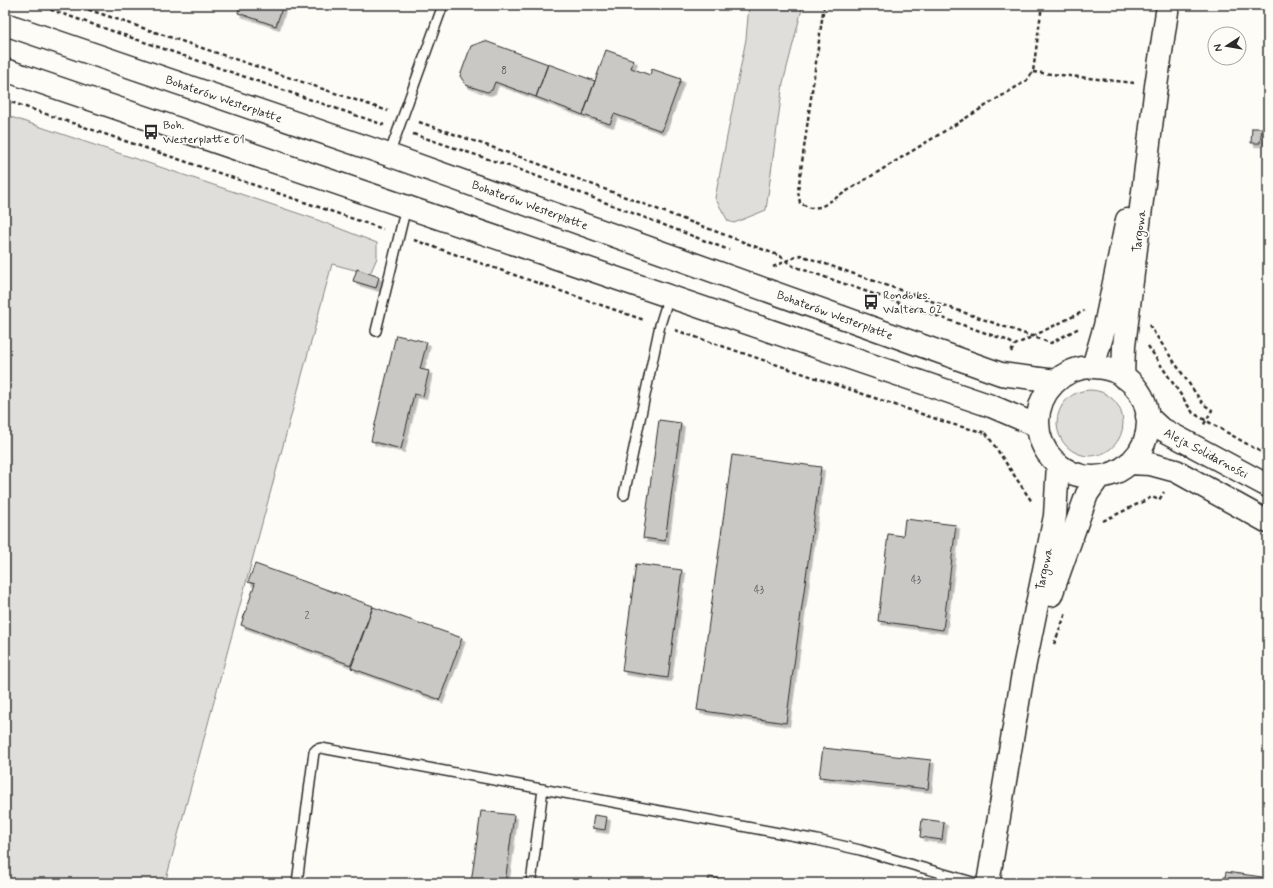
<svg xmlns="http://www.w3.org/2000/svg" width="1273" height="888" viewBox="0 0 1273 888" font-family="Mynerve,sans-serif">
  <defs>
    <filter id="shadow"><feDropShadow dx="3.5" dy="3.5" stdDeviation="0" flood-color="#0004"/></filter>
  </defs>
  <rect width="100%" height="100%" fill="#fdfcf7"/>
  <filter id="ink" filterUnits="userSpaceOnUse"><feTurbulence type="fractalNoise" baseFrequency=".025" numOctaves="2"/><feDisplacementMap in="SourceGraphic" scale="8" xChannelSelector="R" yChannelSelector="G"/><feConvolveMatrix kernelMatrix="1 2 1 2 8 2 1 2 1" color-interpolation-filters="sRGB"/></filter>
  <g filter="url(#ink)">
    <path fill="#dfdeda" stroke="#858482" d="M 749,5 L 803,5 L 783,83 L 766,210 L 734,223 L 728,221 L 715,198 L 746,39 Z
      M 5,115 L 315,219 L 377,243 L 377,258 L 370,274 L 332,264 L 165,883 L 5,883 Z
      M1057 423a33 33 0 1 1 66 0a33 33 0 1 1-66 0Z"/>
    <path fill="#c9c8c4" stroke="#2b2b2b" filter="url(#shadow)" d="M 240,5 L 283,5 L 276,26 L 238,13 Z
      M 485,41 L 548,64 L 536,97 L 495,82 L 492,90 L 487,92 L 466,85 L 460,76 L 471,46 Z
      M 606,50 L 634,60 L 631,68 L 650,75 L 652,69 L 681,79 L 662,131 L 614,114 L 610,124 L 583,115 Z
      M 548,64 L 595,81 L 583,115 L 536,97 Z
      M 1252,128 L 1262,128 L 1260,143 L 1251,143 Z
      M 357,269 L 379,277 L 376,288 L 353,281 Z
      M 396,335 L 427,342 L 420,369 L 429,371 L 423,396 L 414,394 L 401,449 L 371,441 Z
      M 659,420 L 681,423 L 665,541 L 643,538 Z
      M 732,455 L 821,467 L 786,723 L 697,710 Z
      M 905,519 L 956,525 L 943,630 L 878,621 L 888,534 L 903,536 Z
      M 255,564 L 373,606 L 351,665 L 241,625 L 255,584 L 248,582 Z
      M 636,564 L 682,570 L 668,678 L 622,671 Z
      M 373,607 L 462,638 L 439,701 L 438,699 L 351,668 Z
      M 823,748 L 931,760 L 928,789 L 819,777 Z
      M 481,811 L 514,815 L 505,883 L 471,883 Z
      M 594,815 L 607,817 L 605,830 L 592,828 Z
      M 922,819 L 944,822 L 942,840 L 920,837 Z
      M 1226,872 L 1262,877 L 1261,883 L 1224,883 Z
      M 709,877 L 754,883 L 708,883 Z"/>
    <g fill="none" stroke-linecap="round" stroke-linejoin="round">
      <g stroke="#2b2b2b" stroke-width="12">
        <path id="lane" d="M 389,155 L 443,5
          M 376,331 L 406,207
          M 624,495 L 660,325 L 669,296
          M 297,883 L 314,752 L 317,749 L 321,748 L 817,840 L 860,850 L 976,883
          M 531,883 L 543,789"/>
      </g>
      <g stroke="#2b2b2b" stroke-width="25">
        <path id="secondary" d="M 5,24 L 389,155 L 1001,374 L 1056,381
          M 5,70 L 991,406 L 1038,426
          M 1093,367 L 1105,326 L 1127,220
          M1038 422a55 55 0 1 1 110 0a55 55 0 1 1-110 0Z
          M 1123,377 L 1124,346 L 1156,86 L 1168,5
          M 1147,416 L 1160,428 L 1268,486
          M 1129,463 L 1150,464 L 1176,471 L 1268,522
          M 1051,595 L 1087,494 L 1099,477
          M 988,883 L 1023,673 L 1055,516 L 1058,464"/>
      </g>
      <path stroke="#2b2b2b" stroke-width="2.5" stroke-dasharray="4 3" stroke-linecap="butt" d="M 37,5 L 384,125
        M 75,5 L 388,111
        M 824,5 L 798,191 L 800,203 L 810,208 L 821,207 L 1026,81 L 1033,72 L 1042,5
        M 1033,72 L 1134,83
        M 5,100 L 383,229
        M 419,122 L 523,158 L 780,256 L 793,266 L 1006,340 L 1015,345
        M 413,134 L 518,169 L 729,250
        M 414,240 L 644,320
        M 773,267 L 800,255 L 1051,343 L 1079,328
        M 1149,325 L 1203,404 L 1212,410 L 1203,426
        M 675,330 L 951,424 L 986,433
        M 1148,346 L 1193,413 L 1268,456
        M 1011,352 L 1015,345 L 1084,311
        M 986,433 L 1032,502
        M 1103,521 L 1152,497 L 1159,500 L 1164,492
        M 1054,644 L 1066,613"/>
      <use href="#lane" stroke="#fdfcf7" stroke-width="9"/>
      <use href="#secondary" stroke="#fdfcf7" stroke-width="22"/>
    </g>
  </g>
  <defs>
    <g id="bus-bare" transform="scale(1.2)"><path d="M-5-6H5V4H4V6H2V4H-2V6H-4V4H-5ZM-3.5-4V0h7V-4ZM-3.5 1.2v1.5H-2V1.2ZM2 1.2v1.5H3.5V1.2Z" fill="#2b2b2b" stroke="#fdfcf7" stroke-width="2.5" paint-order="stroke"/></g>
  </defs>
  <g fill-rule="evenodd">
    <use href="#bus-bare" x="151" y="132"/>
    <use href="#bus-bare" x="871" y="302"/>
  </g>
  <g text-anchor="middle" stroke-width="3.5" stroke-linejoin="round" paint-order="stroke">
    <g font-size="10" fill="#525251">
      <text x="504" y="74">8</text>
      <text x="916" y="583">43</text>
      <text x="759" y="593">43</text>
      <text x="307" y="619">2</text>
    </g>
    <g font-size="12" fill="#2b2b2b" stroke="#fdfcf7">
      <text transform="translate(224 99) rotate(19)" y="4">Bohaterów Westerplatte</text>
      <text transform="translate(530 205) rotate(20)" y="4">Bohaterów Westerplatte</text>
      <text transform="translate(1139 231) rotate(-83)" y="4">Targowa</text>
      <text transform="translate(835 315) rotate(20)" y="4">Bohaterów Westerplatte</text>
      <text transform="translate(1206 453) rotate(28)" y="4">Aleja Solidarności</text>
      <text transform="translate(1044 569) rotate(-78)" y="4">Targowa</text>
    </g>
    <g font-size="12" fill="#2b2b2b" stroke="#fdfcf7" text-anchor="start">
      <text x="163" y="129">Boh.<tspan x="163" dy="14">Westerplatte 01</tspan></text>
      <text x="883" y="299">Rondo ks.<tspan x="883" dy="14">Waltera 02</tspan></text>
    </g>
  </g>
  <rect width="1273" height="888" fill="none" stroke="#fdfcf7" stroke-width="20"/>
  <rect x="10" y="10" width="1253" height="868" fill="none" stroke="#2b2b2b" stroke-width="1.5" filter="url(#ink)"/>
  <g transform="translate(1227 46) rotate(258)"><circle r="19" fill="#fdfcf7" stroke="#a9a8a5"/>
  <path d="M0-3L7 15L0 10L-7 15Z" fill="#2b2b2b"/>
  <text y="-6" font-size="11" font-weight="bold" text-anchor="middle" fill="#2b2b2b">N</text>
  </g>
</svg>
